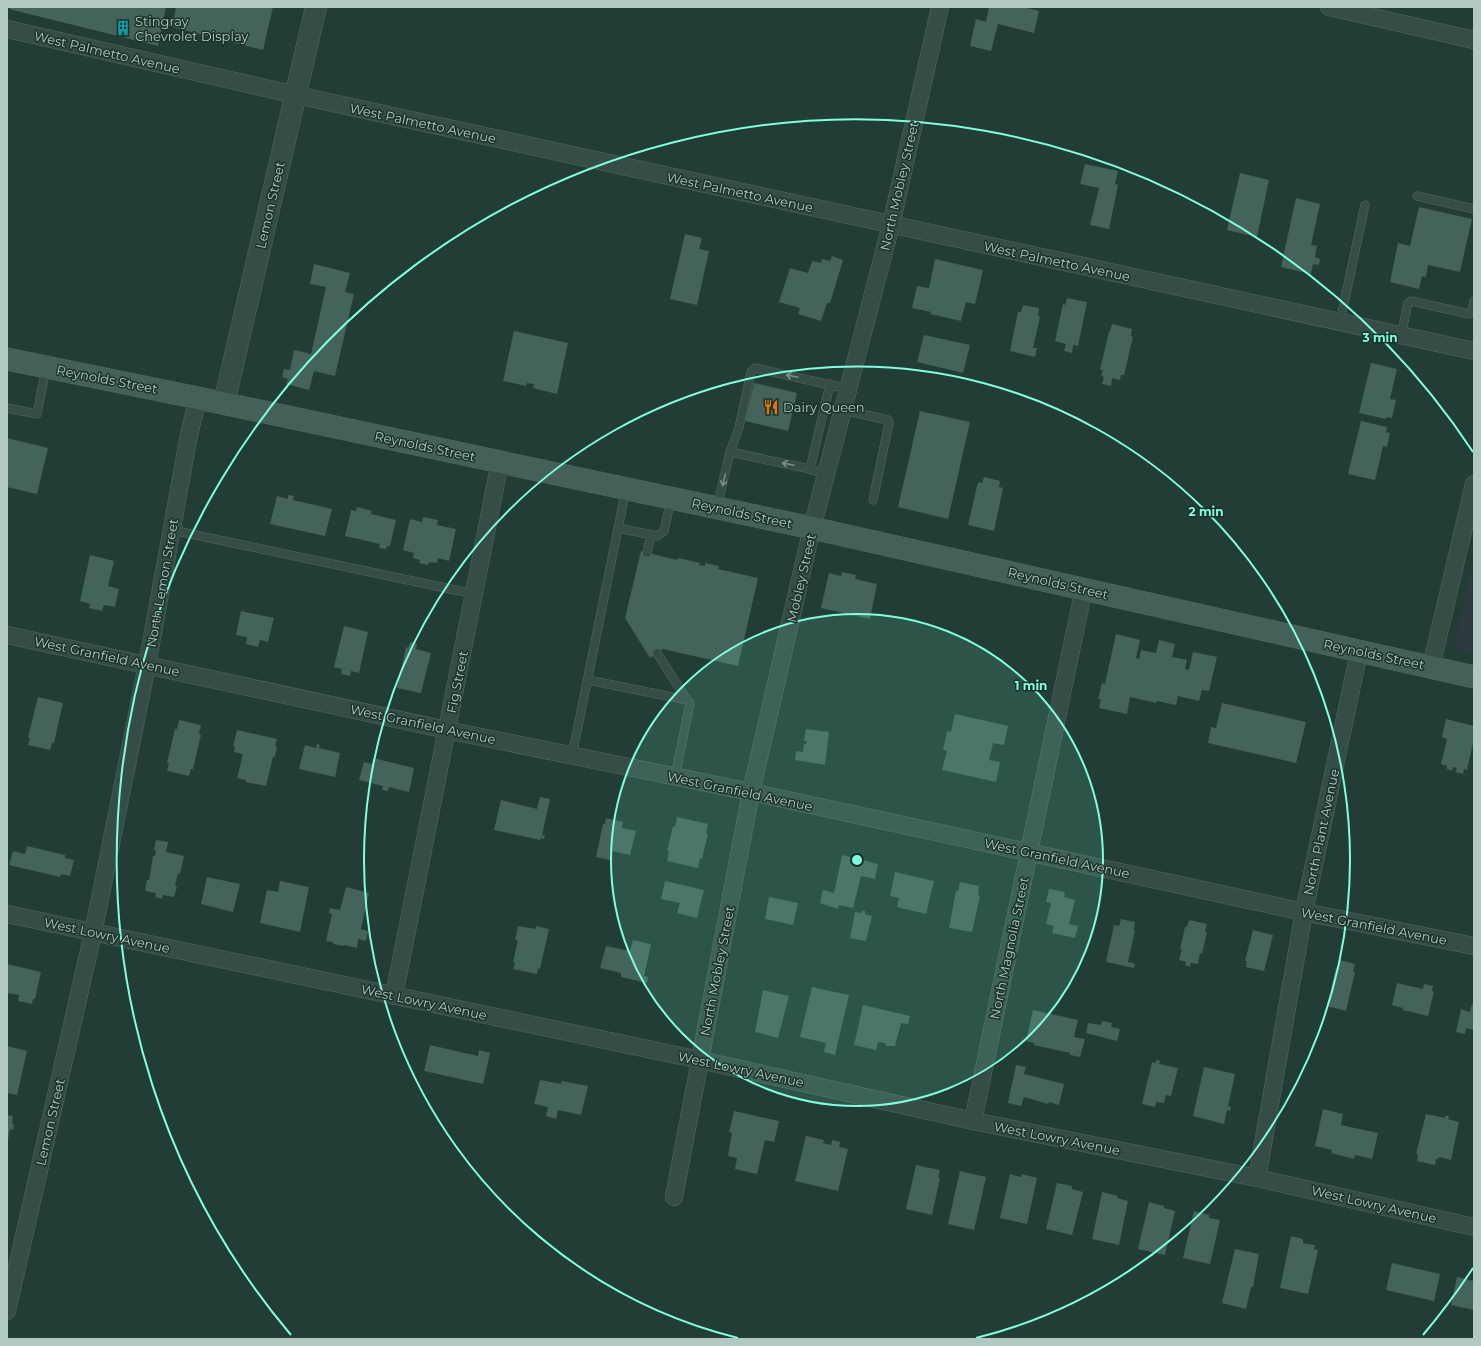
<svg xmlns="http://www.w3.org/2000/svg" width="1481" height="1346" viewBox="0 0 1481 1346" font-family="Montserrat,sans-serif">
  <rect width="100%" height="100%" fill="#213d35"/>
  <path fill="#2d393e" d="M 1474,557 L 1474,653 L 1453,648 Z"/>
  <path fill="#44645b" d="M 10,7 L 166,7 L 158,46 L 9,9 Z
    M 176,7 L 273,7 L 263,50 L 172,27 Z
    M 989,7 L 1023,7 L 1039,11 L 1034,33 L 998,24 L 991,51 L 970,46 L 976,19 L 986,22 Z
    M 1085,164 L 1118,171 L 1115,184 L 1118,185 L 1109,229 L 1090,225 L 1099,188 L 1080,184 Z
    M 1240,173 L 1269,180 L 1257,237 L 1227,230 Z
    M 1296,198 L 1320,204 L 1311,245 L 1317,246 L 1315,257 L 1320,259 L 1319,265 L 1313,264 L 1311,274 L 1281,267 Z
    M 1419,207 L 1472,219 L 1460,272 L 1428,265 L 1426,277 L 1422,276 L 1419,289 L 1390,282 L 1398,243 L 1410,246 Z
    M 685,234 L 702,238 L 699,249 L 709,251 L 697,305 L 670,299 Z
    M 832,256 L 843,260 L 830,303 L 827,303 L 821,321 L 798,314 L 800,308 L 779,302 L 790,268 L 808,273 L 812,261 L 821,263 L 822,259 L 830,261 Z
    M 935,259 L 983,270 L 975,304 L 966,302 L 961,321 L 930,314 L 931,312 L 912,308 L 917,286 L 929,288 Z
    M 314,264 L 350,273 L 345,292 L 354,294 L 335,376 L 314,371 L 309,390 L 286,384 L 288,379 L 282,377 L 284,369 L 290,370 L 294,350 L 311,354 L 326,287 L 310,284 Z
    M 1067,298 L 1087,302 L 1078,346 L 1073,345 L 1072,353 L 1064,351 L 1066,344 L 1055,341 L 1063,304 L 1065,305 Z
    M 1023,305 L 1039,308 L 1038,316 L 1040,317 L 1033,348 L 1037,348 L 1035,357 L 1010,351 L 1018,312 L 1021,312 Z
    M 1112,324 L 1132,329 L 1131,336 L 1133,337 L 1124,375 L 1121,375 L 1120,380 L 1112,378 L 1111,386 L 1102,384 L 1104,377 L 1101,376 L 1103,370 L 1100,370 L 1109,331 L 1110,331 Z
    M 514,331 L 568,343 L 557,394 L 533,388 L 534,384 L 527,383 L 526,386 L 503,381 Z
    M 924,335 L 970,345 L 963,373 L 917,362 Z
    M 1371,363 L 1397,369 L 1390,399 L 1396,400 L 1392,418 L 1386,417 L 1386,419 L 1359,413 Z
    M 754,383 L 797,393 L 788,431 L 745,421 Z
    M 920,411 L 970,422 L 948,519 L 898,507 Z
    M 1361,421 L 1387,427 L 1386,432 L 1390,433 L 1387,447 L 1383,446 L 1375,480 L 1348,474 Z
    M 7,438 L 48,448 L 37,494 L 7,487 Z
    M 984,477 L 1000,481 L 999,487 L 1003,488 L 994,531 L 968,525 L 978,482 L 982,483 Z
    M 288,495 L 294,496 L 293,500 L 332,509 L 325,536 L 270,524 L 277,496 L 288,499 Z
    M 357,507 L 372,511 L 371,514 L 396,520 L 390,546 L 387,546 L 386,549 L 379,548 L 380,544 L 345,536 L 351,510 L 356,511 Z
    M 423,517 L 438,520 L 437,525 L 456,529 L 449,561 L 438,558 L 437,563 L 429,562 L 428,565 L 419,563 L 420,560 L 413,558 L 414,553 L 403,550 L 410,519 L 422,522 Z
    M 641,551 L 677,560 L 678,558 L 700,563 L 699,565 L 705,566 L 705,563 L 719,566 L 718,569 L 758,578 L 738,666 L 663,649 L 650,658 L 625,618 Z
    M 90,555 L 114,561 L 108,586 L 119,589 L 115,607 L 104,605 L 102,611 L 89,608 L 90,604 L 80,601 Z
    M 842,572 L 856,575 L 855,579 L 877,584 L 870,619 L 821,608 L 829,573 L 841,576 Z
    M 241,611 L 274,618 L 268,642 L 260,640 L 258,647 L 246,644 L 247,637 L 236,635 Z
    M 344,626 L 368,632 L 359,673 L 351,671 L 350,676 L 341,674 L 342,669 L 334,667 Z
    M 1116,634 L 1140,640 L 1136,658 L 1139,659 L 1141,650 L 1156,653 L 1159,640 L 1175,644 L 1172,657 L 1187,660 L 1185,669 L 1189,670 L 1193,652 L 1217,657 L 1209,691 L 1202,690 L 1199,701 L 1178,696 L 1176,705 L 1157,701 L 1156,703 L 1130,697 L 1127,714 L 1099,708 L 1101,699 L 1098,699 L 1102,683 L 1105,684 Z
    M 410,642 L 417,644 L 416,649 L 431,653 L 421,693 L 397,688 L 406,647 L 408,648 Z
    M 38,697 L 63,703 L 54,743 L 52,743 L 50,750 L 28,745 L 30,738 L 28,737 Z
    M 1222,703 L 1306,722 L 1296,763 L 1208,743 L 1211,727 L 1216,728 Z
    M 955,714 L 1008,726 L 1004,745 L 993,743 L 989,760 L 1000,762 L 996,782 L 942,770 L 947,751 L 943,750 L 947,731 L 951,732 Z
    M 1446,719 L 1474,726 L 1474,738 L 1467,770 L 1464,769 L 1463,774 L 1455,772 L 1457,768 L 1453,767 L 1452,771 L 1447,769 L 1447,766 L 1441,764 L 1447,739 L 1442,737 Z
    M 179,720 L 201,725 L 199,734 L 201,735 L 193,769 L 191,769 L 189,776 L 167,771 L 169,764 L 167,763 L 175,729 L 177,729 Z
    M 806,729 L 829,732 L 825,765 L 795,760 L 796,751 L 803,752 L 804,744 L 806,744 L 807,741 L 804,741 Z
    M 237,730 L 277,739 L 275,746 L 277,746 L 275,757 L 273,757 L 266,786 L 246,782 L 246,780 L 237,778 L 243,754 L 234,752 L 235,746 L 233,746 Z
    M 317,744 L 320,745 L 319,748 L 340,753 L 335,777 L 299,769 L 305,745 L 316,748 Z
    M 373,758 L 414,768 L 409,792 L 389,787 L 388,791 L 382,790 L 383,786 L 359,780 L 364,762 L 372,764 Z
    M 540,797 L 550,799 L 542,835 L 545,836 L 544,839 L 541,838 L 540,840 L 494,830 L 501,800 L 537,809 Z
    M 677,817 L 708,824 L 706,834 L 708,834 L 702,859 L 700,858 L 698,868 L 667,861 L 669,851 L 667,851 L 673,826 L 675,827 Z
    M 606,818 L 623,822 L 622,828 L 636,831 L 630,855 L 612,851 L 610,860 L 596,857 L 603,824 L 605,824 Z
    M 156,840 L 168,842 L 166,852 L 184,856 L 180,874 L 178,873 L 175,886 L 177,887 L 174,897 L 163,895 L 162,899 L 155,897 L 156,893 L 145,891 L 147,880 L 149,880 L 153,856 L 155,856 L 156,850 L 154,850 Z
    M 27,846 L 65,855 L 65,858 L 74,860 L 70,876 L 61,874 L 60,877 L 9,865 L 13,851 L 25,854 Z
    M 842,855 L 878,864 L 875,879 L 861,876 L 853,908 L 839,905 L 838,909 L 820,903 L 823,890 L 834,893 Z
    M 895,872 L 934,881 L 926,914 L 897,907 L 899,898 L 890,896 Z
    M 207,877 L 240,884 L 233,912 L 201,904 Z
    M 280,881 L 309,887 L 300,932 L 260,923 L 267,890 L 278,892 Z
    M 665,881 L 704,890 L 697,918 L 677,913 L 680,903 L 661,899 Z
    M 960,882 L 979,886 L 978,895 L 980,896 L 972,932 L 949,928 L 956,891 L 958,891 Z
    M 346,887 L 369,893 L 361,929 L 368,931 L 366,941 L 358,939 L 357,948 L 344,945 L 343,946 L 333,944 L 333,942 L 326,941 L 332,914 L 329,913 L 330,908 L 340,910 Z
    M 1049,889 L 1065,892 L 1064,897 L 1075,900 L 1069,924 L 1078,926 L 1075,938 L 1052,933 L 1054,926 L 1046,924 L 1051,903 L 1046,902 Z
    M 769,897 L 798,903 L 793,925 L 765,919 Z
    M 862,911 L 865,911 L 865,914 L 872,916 L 866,941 L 850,938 L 855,912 L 861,913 Z
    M 1121,919 L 1135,922 L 1134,930 L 1135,930 L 1128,962 L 1135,964 L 1134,968 L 1106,962 L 1114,925 L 1119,926 Z
    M 1189,920 L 1207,924 L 1205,931 L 1207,932 L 1202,954 L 1200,953 L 1198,964 L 1191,963 L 1190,967 L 1185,965 L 1186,962 L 1179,960 L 1182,949 L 1180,949 L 1185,927 L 1187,927 Z
    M 518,926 L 535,929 L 536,926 L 549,929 L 540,969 L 538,968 L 537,974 L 513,969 L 515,963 L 513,962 L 518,940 L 515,940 Z
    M 1253,930 L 1273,935 L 1264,971 L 1246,967 L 1247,961 L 1245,961 Z
    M 633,940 L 651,944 L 644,976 L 648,977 L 647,983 L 621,977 L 621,973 L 600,968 L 606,946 L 630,951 Z
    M 1339,960 L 1355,964 L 1353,971 L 1355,972 L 1346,1011 L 1327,1006 L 1336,967 L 1337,968 Z
    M 7,964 L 41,972 L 35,999 L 33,999 L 32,1004 L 18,1001 L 19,995 L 7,993 Z
    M 1397,983 L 1423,989 L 1424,984 L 1433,986 L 1432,991 L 1434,992 L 1428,1016 L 1403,1010 L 1403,1008 L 1392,1005 Z
    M 812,987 L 849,995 L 835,1055 L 824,1052 L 826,1043 L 800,1037 Z
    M 763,990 L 789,996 L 778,1038 L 755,1032 Z
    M 1472,1004 L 1474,1005 L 1474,1030 L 1466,1028 L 1465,1034 L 1456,1032 L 1461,1009 L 1470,1012 Z
    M 863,1005 L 910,1016 L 908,1024 L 901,1023 L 895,1046 L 886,1046 L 885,1043 L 878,1042 L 876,1050 L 854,1045 Z
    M 1033,1010 L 1078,1020 L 1074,1037 L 1085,1039 L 1080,1057 L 1070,1055 L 1070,1053 L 1034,1045 L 1034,1043 L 1026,1041 Z
    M 1102,1021 L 1112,1023 L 1111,1027 L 1120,1029 L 1117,1041 L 1086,1033 L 1088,1023 L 1101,1025 Z
    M 430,1045 L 478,1056 L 479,1050 L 490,1053 L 483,1084 L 424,1071 Z
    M 7,1046 L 27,1051 L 17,1095 L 7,1093 Z
    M 1156,1060 L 1160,1061 L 1159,1064 L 1178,1068 L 1171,1096 L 1166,1095 L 1164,1103 L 1156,1102 L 1155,1107 L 1142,1104 L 1152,1062 L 1156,1063 Z
    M 1016,1065 L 1026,1067 L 1024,1074 L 1064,1084 L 1059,1105 L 1049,1102 L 1048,1104 L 1024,1097 L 1021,1106 L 1008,1103 Z
    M 1204,1067 L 1235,1074 L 1228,1106 L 1231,1107 L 1230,1111 L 1227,1110 L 1224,1124 L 1193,1116 Z
    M 540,1080 L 561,1084 L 562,1081 L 588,1086 L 581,1115 L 558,1110 L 556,1119 L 546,1116 L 548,1107 L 534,1104 Z
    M 1323,1109 L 1343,1114 L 1341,1125 L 1378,1133 L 1372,1159 L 1355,1155 L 1354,1159 L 1331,1153 L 1332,1150 L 1315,1146 Z
    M 734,1111 L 779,1121 L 774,1142 L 765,1140 L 757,1174 L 735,1169 L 737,1158 L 728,1156 L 732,1133 L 729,1132 Z
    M 1426,1114 L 1445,1118 L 1445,1116 L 1449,1116 L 1448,1119 L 1459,1122 L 1451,1160 L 1439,1157 L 1438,1159 L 1436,1159 L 1435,1165 L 1417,1161 L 1418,1154 L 1416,1154 Z
    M 7,1115 L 13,1116 L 12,1123 L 14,1124 L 13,1130 L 10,1129 L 8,1140 Z
    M 806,1136 L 824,1140 L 823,1143 L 831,1145 L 832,1140 L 840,1142 L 839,1147 L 848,1149 L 838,1191 L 795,1181 Z
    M 916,1165 L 940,1170 L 938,1178 L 940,1178 L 932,1215 L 906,1209 Z
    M 960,1171 L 986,1177 L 974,1230 L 948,1224 Z
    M 1010,1174 L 1021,1177 L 1022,1174 L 1037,1178 L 1027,1224 L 1000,1218 Z
    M 1057,1183 L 1072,1186 L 1072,1189 L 1083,1192 L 1072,1235 L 1046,1229 Z
    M 1102,1192 L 1118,1196 L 1117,1198 L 1128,1201 L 1119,1245 L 1092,1239 Z
    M 1149,1202 L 1164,1206 L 1164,1208 L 1175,1211 L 1165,1255 L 1138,1249 Z
    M 1194,1211 L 1209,1215 L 1209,1218 L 1220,1220 L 1210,1264 L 1183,1258 Z
    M 1291,1236 L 1303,1239 L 1303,1243 L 1315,1245 L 1314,1249 L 1318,1250 L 1308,1294 L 1280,1288 Z
    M 1235,1249 L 1259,1254 L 1253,1287 L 1251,1287 L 1246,1309 L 1222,1303 Z
    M 1392,1263 L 1440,1274 L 1434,1301 L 1386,1290 Z
    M 1457,1277 L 1474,1281 L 1474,1310 L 1451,1305 Z"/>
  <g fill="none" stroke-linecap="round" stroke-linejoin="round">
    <g stroke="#536b64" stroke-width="9">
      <path id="service" d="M 1417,196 L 1474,209
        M 1340,322 L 1365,205
        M 1401,336 L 1408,303 L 1411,301 L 1469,314 L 1472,311 L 1474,301
        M 7,408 L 37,414 L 46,368
        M 843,410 L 888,420 L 889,423 L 873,500
        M 730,452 L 810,469 L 826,475
        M 810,469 L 830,384
        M 717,507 L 730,452 L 739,428 L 751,372 L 755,368 L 848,389
        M 618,528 L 657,536 L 664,531 L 671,499
        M 172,530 L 474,594
        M 647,553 L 651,535
        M 657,653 L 687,700
        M 588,680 L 687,700 L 690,703 L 675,777
        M 572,756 L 626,489"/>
    </g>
    <g stroke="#536b64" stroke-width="18">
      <path id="minor" d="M 1329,7 L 1474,40
        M 7,29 L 296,95 L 1474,351
        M 7,635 L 447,730 L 751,792 L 1304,912 L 1474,946
        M 1431,667 L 1474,484
        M 7,914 L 700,1060 L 973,1121 L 1257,1178 L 1474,1227
        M 394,996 L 500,462
        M 973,1121 L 1084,588
        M 1257,1178 L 1304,912 L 1359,652
        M 674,1197 L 751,792 L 812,528 L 891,225 L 940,7
        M 7,1311 L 93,933 L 147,665 L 189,435 L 198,398"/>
    </g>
    <g stroke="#536b64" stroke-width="22">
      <path id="tertiary" d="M 224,403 L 316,7"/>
    </g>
    <g stroke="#536b64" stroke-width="23">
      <path id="secondary" d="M 7,359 L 198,398 L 812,528 L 1474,677"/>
    </g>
    <use href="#service" stroke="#354d46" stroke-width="8"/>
    <use href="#minor" stroke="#354d46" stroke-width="17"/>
    <use href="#tertiary" stroke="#354d46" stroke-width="21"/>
    <use href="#secondary" stroke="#436059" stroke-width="22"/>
  </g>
  <defs><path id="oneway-shaft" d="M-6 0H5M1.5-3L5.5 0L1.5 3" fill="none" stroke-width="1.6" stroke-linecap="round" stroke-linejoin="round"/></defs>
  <g stroke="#79918a">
    <use href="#oneway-shaft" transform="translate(792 376) rotate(-168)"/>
    <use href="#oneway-shaft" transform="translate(788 464) rotate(-168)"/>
    <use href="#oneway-shaft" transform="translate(724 480) rotate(103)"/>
  </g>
  <circle cx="857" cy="860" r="246" fill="#80fede" fill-opacity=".12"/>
  <g fill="none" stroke="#80fede" stroke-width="2">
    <circle cx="857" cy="860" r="246"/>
    <path d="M738 1338A493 493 0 1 1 976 1338"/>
    <path d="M1473 1268A739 739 0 0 1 1423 1335M291 1335A739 739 0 1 1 1473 452"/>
  </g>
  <defs>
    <g id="building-bare" transform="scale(1.2)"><path d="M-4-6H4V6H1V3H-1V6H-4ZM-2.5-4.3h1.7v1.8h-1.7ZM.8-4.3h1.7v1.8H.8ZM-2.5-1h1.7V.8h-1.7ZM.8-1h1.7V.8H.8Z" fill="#0f9aa8" stroke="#1a322b" stroke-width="2.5" paint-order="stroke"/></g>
    <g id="restaurant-bare" transform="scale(1.2)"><path d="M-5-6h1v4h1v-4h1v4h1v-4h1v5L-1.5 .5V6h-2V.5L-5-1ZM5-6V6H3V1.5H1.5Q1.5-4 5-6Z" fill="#e8710a" stroke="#1a322b" stroke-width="2.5" paint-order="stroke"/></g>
  </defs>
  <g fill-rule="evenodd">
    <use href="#building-bare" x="123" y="28"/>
    <use href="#restaurant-bare" x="771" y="407"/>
  </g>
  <g text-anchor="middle" stroke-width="3" stroke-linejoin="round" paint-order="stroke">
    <g font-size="13" fill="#b0c9c2" stroke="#1a322b" text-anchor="start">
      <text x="135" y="26">Stingray<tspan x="135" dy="15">Chevrolet Display</tspan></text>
      <text x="783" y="412">Dairy Queen</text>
    </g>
    <g font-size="13" fill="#b0c9c2" stroke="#1a322b">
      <text transform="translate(107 52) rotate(13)" y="5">West Palmetto Avenue</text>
      <text transform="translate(423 123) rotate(12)" y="5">West Palmetto Avenue</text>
      <text transform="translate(899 186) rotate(-77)" y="5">North Mobley Street</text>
      <text transform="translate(740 192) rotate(12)" y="5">West Palmetto Avenue</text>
      <text transform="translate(270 205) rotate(-77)" y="5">Lemon Street</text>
      <text transform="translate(1057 261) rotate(12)" y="5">West Palmetto Avenue</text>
      <text transform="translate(107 379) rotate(11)" y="5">Reynolds Street</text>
      <text transform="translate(425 446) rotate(12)" y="5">Reynolds Street</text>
      <text transform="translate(742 513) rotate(12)" y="5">Reynolds Street</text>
      <text transform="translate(801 578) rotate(-77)" y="5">Mobley Street</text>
      <text transform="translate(162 583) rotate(-80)" y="5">North Lemon Street</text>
      <text transform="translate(1058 583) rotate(13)" y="5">Reynolds Street</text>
      <text transform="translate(1374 654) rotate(12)" y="5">Reynolds Street</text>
      <text transform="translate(107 656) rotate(12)" y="5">West Granfield Avenue</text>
      <text transform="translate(457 682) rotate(-79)" y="5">Fig Street</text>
      <text transform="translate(423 724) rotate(12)" y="5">West Granfield Avenue</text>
      <text transform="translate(740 791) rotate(12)" y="5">West Granfield Avenue</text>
      <text transform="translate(1321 832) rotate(-78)" y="5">North Plant Avenue</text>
      <text transform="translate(1057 858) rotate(12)" y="5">West Granfield Avenue</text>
      <text transform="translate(1374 926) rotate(11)" y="5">West Granfield Avenue</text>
      <text transform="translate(107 935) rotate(12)" y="5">West Lowry Avenue</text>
      <text transform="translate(1009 948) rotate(-78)" y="5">North Magnolia Street</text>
      <text transform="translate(717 971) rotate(-79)" y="5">North Mobley Street</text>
      <text transform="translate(424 1002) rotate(12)" y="5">West Lowry Avenue</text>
      <text transform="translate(741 1069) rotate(12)" y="5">West Lowry Avenue</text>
      <text transform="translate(50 1122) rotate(-77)" y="5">Lemon Street</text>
      <text transform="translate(1057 1138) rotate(11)" y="5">West Lowry Avenue</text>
      <text transform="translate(1374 1204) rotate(13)" y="5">West Lowry Avenue</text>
    </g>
  </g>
  <circle cx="857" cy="860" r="6" fill="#80fede" stroke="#1a322b" stroke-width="2"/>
  <g font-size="12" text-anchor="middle" font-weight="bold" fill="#80fede" stroke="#1a322b" stroke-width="3" stroke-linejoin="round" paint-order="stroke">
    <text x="1380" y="342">3 min</text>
    <text x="1206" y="516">2 min</text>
    <text x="1031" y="690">1 min</text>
  </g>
  <rect width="1481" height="1346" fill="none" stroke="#b0c9c2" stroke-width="16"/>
</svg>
